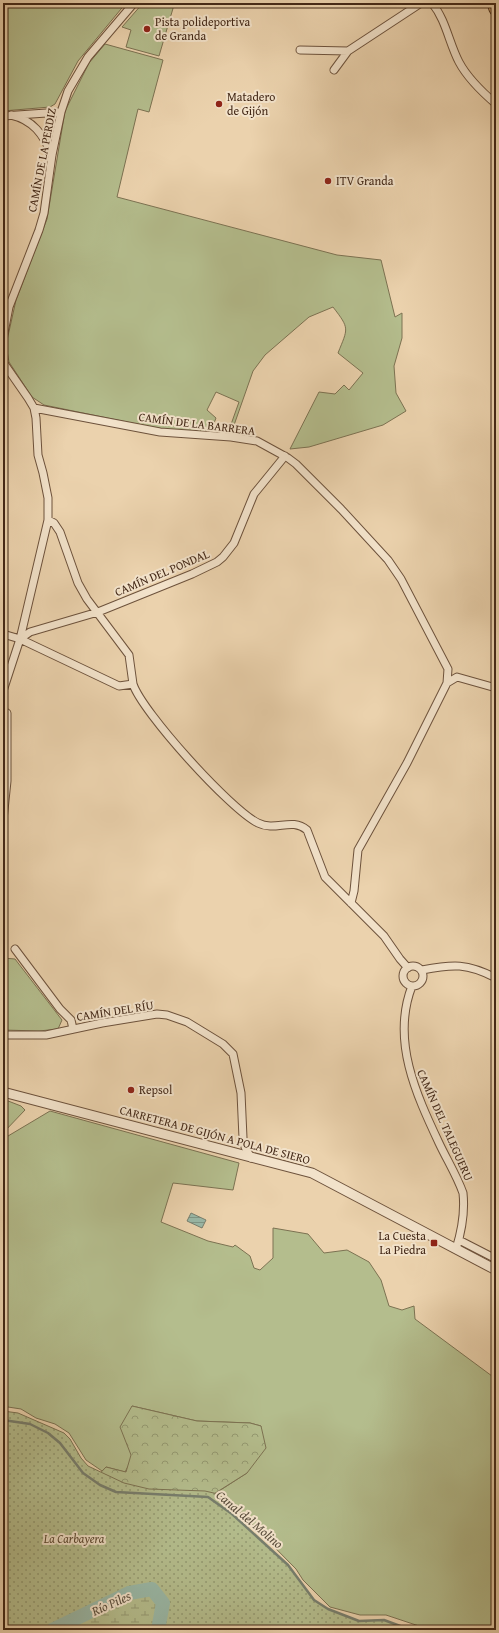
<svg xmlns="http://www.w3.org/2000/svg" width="499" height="1633" viewBox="0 0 499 1633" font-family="'Gentium Book Plus',serif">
  <defs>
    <pattern id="forest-crowns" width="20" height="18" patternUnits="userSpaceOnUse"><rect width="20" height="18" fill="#b4bd8d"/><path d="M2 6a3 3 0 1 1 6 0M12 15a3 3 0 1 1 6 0" fill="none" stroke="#949a72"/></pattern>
    <pattern id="wetland-marsh" width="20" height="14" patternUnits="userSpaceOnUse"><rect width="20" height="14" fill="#b4bd8d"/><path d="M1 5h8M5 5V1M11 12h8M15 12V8" fill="none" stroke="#949a72"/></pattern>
    <pattern id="park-dots" width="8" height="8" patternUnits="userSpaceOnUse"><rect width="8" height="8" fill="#b4bd8d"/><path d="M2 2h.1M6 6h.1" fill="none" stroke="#949a72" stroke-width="1.8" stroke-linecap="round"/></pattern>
    <pattern id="water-rules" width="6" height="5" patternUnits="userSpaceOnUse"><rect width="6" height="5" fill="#99b8a7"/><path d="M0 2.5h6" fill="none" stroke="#7e9687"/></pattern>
  </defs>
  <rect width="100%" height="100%" fill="#ebd2ad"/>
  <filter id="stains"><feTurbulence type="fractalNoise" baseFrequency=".005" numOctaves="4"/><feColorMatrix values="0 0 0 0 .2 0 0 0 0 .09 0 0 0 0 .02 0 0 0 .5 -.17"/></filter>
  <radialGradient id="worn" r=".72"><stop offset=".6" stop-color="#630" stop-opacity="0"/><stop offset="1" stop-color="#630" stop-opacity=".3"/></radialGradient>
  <path fill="#b4bd8d" stroke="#7c7252" d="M 3,3 L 126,3 L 78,61 L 55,104 L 50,107 L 3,111 Z
    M 143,3 L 165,3 L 174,5 L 159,56 L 126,47 L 131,30 L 122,27 Z
    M 105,44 L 163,60 L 149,112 L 138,109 L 117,197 L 337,255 L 381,260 L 395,317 L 402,313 L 402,338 L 394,366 L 396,393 L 406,411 L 383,425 L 309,447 L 290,449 L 319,392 L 335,394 L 344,385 L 349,390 L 363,373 L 338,353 C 348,328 350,329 333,307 L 309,317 L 265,355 L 253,371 L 233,428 L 236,434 L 232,435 L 229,430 L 239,402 L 216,392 L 207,410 L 216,418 L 210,433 L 166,430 L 44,405 L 32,397 L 9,362 L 6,345 L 16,300 L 47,219 L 65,111 L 89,63 Z
    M 3,958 L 15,959 L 62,1020 L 58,1029 L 39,1031 L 3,1030 Z
    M 3,1099 L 21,1106 L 25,1110 L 3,1133 Z
    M 50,1111 L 239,1163 L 233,1190 L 173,1183 L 161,1222 L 208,1241 L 233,1247 L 235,1245 L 250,1256 L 254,1268 L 260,1270 L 273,1258 L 273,1228 L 308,1234 L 324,1253 L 347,1250 L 369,1262 L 381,1280 L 389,1306 L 402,1310 L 414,1306 L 415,1319 L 496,1379 L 496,1618 L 491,1630 L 426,1630 L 419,1626 L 386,1615 L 360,1615 L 330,1607 L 303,1580 L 296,1569 L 219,1491 L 247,1473 L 261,1426 L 250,1423 L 197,1421 L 132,1406 L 133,1457 L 125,1472 L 106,1467 L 102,1471 L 86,1460 L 69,1433 L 55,1424 L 36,1418 L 21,1409 L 8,1407 L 3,1407 L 3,1139 Z"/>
  <path fill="url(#forest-crowns)" stroke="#7c7252" d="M 132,1406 L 197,1421 L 250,1423 L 261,1426 L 266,1448 L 247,1473 L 198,1504 L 88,1486 L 106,1467 L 126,1472 L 131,1455 L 120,1427 Z"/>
  <path fill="url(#wetland-marsh)" stroke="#7c7252" d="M 152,1589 L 163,1603 L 158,1630 L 52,1630 L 129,1593 Z"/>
  <path fill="url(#park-dots)" stroke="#7c7252" d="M 3,1411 L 18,1413 L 64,1433 L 70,1439 L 81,1458 L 88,1466 L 124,1483 L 149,1489 L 205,1491 L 218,1494 L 228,1501 L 235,1510 L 232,1514 L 288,1565 L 314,1600 L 328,1609 L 359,1621 L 384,1620 L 411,1630 L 158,1630 L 163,1603 L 152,1589 L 129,1593 L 52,1630 L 3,1630 Z"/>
  <path fill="url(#water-rules)" stroke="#777e6d" d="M 191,1213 L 206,1220 L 202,1228 L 187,1221 Z"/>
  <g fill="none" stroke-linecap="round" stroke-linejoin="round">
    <path stroke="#777e6d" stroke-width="2.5" d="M 3,1420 L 30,1424 L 48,1433 L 60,1443 L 83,1473 L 100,1485 L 116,1492 L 208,1497 L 232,1514 L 288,1565 L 314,1600 L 328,1609 L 359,1621 L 384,1620 L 411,1630"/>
    <path stroke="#99b8a7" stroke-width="14" d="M 52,1630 L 129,1593 L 152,1589 L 163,1603 L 158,1630"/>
    <g stroke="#6d523c" stroke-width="9">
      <path id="minor" d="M 432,3 C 446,20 449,43 459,62 C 468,79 482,92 496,104
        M 300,50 L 348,51 L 421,3
        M 334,70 L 348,51
        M 11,115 C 33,120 43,134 52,155
        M 3,116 L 61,112
        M 3,338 L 9,307 L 39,230 L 44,213 L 52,155 L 61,112 L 68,91 L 88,57 L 134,3
        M 3,362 L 28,398 L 34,408 L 36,418 L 38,455 L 43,473 L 48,498 L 48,520 L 20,639 L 3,691
        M 34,408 L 160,432 L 231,437 L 257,441 L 288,458 L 296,464 L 341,509 L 388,560 L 401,579 L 448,669 L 447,683 L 407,763 L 358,850 L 354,891 L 351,903
        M 48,520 L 54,523 L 60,532 L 78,583 L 87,599 L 129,655 L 133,684
        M 3,634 L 20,639 L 119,686 L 133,684 C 142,712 231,810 258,823 C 276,832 291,817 307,830 L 325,877 L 384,936 L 400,959 L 408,968
        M 20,639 L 30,632 L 98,612 L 192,574 L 217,562 L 223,557 L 234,543 L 254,494 L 285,456
        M 447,683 L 457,677 L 496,688
        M 3,711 L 7,713 L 7,781 L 3,820
        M 15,949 L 60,1009 L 71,1020 L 73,1029
        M403 976a10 10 0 1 1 20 0a10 10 0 1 1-20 0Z
        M 422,970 C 453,964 467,963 496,978
        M 412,986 C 391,1040 416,1094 439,1143 C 447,1160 457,1176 463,1193 C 465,1212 462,1230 456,1249
        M 3,1035 L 46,1035 L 102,1023 L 157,1014 L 167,1015 L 187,1022 L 223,1044 L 233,1054 L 241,1093 L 243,1138 L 245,1147 L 251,1158
        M 459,1240 L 496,1259"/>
    </g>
    <g stroke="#6d523c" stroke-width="11">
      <path id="tertiary" d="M 3,1092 L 312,1173 L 496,1270"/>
    </g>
    <g stroke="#432817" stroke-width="15">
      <path id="motorway" d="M 494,3 L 496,9"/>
    </g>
    <use href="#minor" stroke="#f2e2ca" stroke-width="7"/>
    <use href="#tertiary" stroke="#f2e2ca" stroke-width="9"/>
    <use href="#motorway" stroke="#e6b976" stroke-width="13"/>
  </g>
  <g fill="#8f2418" stroke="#f2e2ca" stroke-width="1.5">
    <circle cx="147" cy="29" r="4"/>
    <circle cx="219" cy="104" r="4"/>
    <circle cx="328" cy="181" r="4"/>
    <circle cx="131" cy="1090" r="4"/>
    <rect x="430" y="1239" width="8" height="8" rx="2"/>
  </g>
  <g text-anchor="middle" stroke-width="4" stroke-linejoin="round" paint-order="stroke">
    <g font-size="12" fill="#432817" stroke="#f2e2ca" text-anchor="start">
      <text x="155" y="26">Pista polideportiva<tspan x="155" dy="14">de Granda</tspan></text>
      <text x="227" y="101">Matadero<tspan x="227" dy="14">de Gijón</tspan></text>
      <text x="336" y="185">ITV Granda</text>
      <text x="139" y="1094">Repsol</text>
      <text x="426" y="1240" text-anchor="end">La Cuesta<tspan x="426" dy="14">La Piedra</tspan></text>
    </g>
    <g font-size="12" fill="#432817" stroke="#f2e2ca">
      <text transform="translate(42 160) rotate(-79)" y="4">CAMÍN DE LA PERDIZ</text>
      <text transform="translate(197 424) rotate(7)" y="4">CAMÍN DE LA BARRERA</text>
      <text transform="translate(162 573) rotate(-23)" y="4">CAMÍN DEL PONDAL</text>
      <text transform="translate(115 1011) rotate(-9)" y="4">CAMÍN DEL RÍU</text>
      <text transform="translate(445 1125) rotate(66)" y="4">CAMÍN DEL TALEGUERU</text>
      <text transform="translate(215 1135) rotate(15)" y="4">CARRETERA DE GIJÓN A POLA DE SIERO</text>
    </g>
    <g font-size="12" font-style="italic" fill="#5a462f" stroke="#f2e2ca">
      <text x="74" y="1543">La Carbayera</text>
    </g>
    <g font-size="13" font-style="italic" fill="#584c3b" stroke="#f2e2ca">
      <text transform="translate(250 1519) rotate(40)" y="5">Canal del Molino</text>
      <text transform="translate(111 1603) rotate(-24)" y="5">Río Piles</text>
    </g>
  </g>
  <rect width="499" height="1633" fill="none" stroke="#ebd2ad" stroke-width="16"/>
  <rect x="4" y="4" width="491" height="1625" fill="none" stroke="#432817" stroke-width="2"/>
  <rect x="8" y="8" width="483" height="1617" fill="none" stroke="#432817"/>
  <rect width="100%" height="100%" filter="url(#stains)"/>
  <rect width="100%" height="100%" fill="url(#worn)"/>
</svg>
